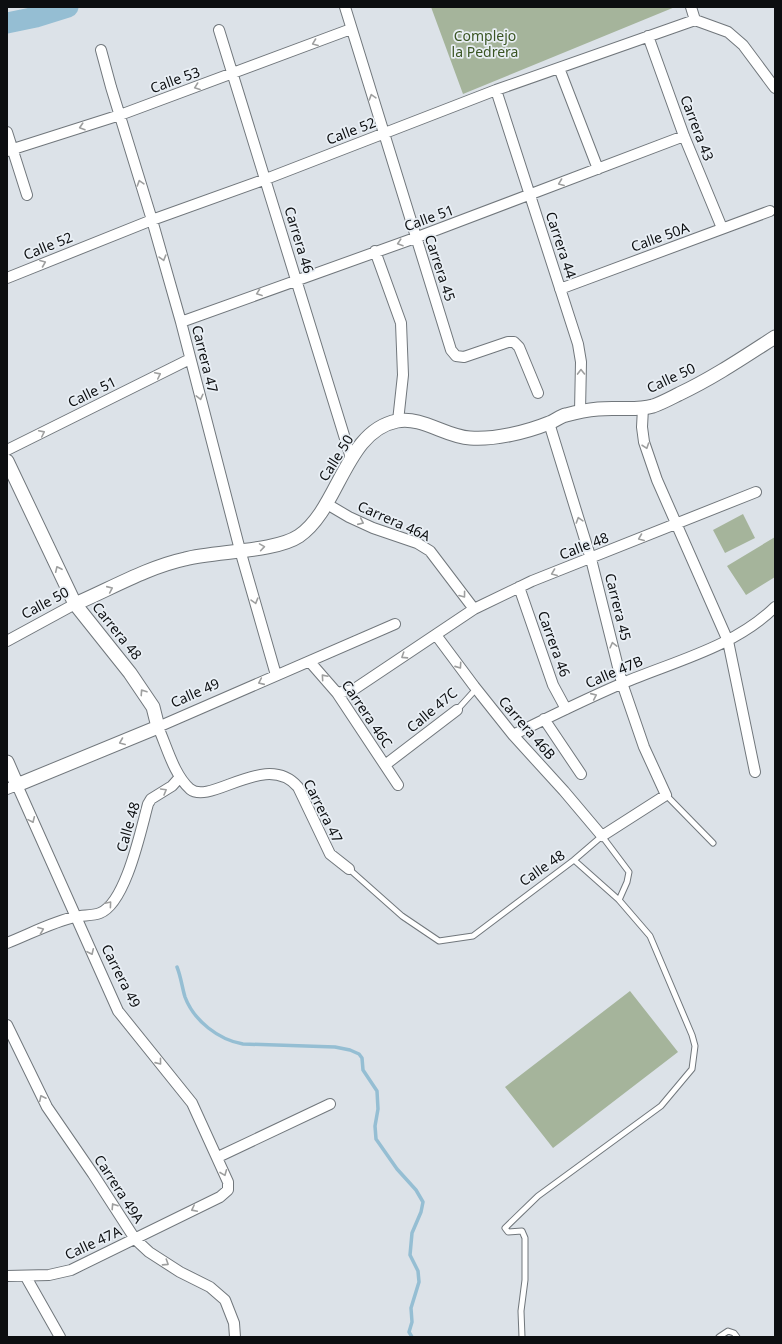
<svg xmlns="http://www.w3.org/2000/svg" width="782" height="1344" viewBox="0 0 782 1344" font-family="'Noto Sans',sans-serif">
  <rect width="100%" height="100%" fill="#dce2e8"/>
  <path fill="#a5b49b" d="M 431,7 L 675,7 L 463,94 Z
    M 743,514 L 755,538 L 725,553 L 713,530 Z
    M 775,537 L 775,577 L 746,595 L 727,566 Z
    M 630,991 L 678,1052 L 553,1148 L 505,1087 Z"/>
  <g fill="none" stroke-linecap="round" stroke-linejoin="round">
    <path stroke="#95bed3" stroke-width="3.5" d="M 177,967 C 181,977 182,987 185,997 C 194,1021 219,1040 243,1044 L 335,1047 L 350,1050 L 359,1054 L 362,1058 L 363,1070 L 377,1091 L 378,1109 L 375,1126 L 376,1139 L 397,1169 L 416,1190 L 423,1202 L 421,1212 L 412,1233 L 410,1255 L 418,1271 L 419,1282 L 411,1308 L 412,1322 L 409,1332 L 412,1337"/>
    <path stroke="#95bed3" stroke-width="21" d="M 7,23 L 36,17 L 68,7"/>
    <g stroke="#71777c" stroke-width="7">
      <path id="lane" d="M 457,710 L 476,689
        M 666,795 L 713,843
        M 574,860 L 602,836 L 629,872 L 627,882 L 619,900
        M 349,869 L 402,916 L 439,941 L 473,936 L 574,860 L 619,900 L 650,936 L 692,1035 L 695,1046 L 692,1069 L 661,1106 L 538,1196 L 505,1228 L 508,1232 L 522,1231 L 525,1238 L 525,1280 L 521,1311 L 522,1337
        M 719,1337 L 728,1331 L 734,1333 L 737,1337"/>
    </g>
    <g stroke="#71777c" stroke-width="12">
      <path id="street" d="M 345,7 L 451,350 L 456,356 L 464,357 L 508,342 L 514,342 L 519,347 L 538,393
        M 691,7 L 695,20
        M 695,20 L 728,32 L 743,45 L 775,88
        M 219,30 L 351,458
        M 648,36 L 684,136 L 722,228
        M 101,50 L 111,87 L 152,220 L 181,322 L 240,550 L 276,675
        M 559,68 L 598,169
        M 496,90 L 578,344 L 581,362 L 580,411
        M 7,132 L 27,195
        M 7,151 L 120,115 L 351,29
        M 375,251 L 401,323 L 403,375 L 398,421
        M 7,278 L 152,220 L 266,179 L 496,90 L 695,20
        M 560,289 L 770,211
        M 181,322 L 415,238 L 684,136
        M 643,408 L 642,427 L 644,442 L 657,480 L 728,641 L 755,772
        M 7,450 L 190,359
        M 327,504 L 349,517 L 373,528 L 417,543 L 430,551 L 474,609
        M 519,587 L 553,685 L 566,709
        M 436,635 L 474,686 L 513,735 L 564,791 L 602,836 L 666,795 L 644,747 L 622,683 L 591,559 L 549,423
        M 7,641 L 75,604
        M 310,662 L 337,693 L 398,785
        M 337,693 L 353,690 L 474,609 L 532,581 L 756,492
        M 544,719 L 581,774
        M 513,735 C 549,717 586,699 623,683 C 675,661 734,647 775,607
        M 385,765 L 457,710
        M 7,789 L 17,785 L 118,1011 L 192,1103 L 228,1182 L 228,1190 L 220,1197 L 71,1270 L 49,1275 L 7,1276
        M 349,869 L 330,854 L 298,787 C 266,750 211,806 190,789 C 174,775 167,747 158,727 L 395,624
        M 7,943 C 28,935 54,921 75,917 C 83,915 92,916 100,913 C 126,903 141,829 148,804 L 151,799 L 172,786 L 180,777
        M 7,1025 L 47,1107 L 93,1174 L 135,1239 L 149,1252 L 180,1272 L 210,1287 L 225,1300 L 234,1323 L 235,1337
        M 218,1157 L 330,1104
        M 26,1277 L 60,1337"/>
    </g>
    <g stroke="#71777c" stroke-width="15">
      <path id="secondary" d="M 7,461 L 75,604 L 130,673 L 153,707 L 158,727 L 17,785 L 7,762
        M 75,604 C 110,589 148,567 185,559 C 215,551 275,552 299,536 C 339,509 345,431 397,421 C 422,416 446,437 470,438 C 494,440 527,432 549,423 C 555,421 560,416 566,415 C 577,412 587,410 598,409 C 616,407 636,411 653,406 C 662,403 671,398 679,394 C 713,378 744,357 775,337"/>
    </g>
    <use href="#lane" stroke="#fff" stroke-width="5"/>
    <use href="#street" stroke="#fff" stroke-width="10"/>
    <use href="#secondary" stroke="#fff" stroke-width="13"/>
  </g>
  <defs><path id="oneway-chevron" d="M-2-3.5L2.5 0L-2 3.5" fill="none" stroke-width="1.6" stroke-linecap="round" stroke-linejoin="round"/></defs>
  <g stroke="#9e9f9f">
    <use href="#oneway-chevron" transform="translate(315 43) rotate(159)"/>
    <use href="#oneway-chevron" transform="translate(197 87) rotate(160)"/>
    <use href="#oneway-chevron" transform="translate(372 97) rotate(-107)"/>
    <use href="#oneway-chevron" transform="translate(82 127) rotate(162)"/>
    <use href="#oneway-chevron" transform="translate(140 183) rotate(-107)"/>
    <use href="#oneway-chevron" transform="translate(561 183) rotate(159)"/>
    <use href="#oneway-chevron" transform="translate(400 243) rotate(162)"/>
    <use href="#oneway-chevron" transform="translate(163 258) rotate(74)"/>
    <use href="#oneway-chevron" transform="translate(43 263) rotate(-22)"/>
    <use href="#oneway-chevron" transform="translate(259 293) rotate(160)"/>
    <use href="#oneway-chevron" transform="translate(581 372) rotate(-91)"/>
    <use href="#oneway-chevron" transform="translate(158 375) rotate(-26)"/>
    <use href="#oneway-chevron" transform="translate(200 397) rotate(76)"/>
    <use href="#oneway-chevron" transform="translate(42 433) rotate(-26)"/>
    <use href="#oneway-chevron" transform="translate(646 446) rotate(71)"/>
    <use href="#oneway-chevron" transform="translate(579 520) rotate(-107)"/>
    <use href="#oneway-chevron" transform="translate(361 522) rotate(24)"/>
    <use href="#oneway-chevron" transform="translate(641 538) rotate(158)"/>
    <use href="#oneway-chevron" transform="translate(262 547) rotate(-9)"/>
    <use href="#oneway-chevron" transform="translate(58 569) rotate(-115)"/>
    <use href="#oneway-chevron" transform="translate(554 573) rotate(159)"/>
    <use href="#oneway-chevron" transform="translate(110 589) rotate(-24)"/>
    <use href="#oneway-chevron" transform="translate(463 595) rotate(53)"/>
    <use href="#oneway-chevron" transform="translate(255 601) rotate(74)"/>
    <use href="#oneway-chevron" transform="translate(613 645) rotate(-104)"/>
    <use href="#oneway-chevron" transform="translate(404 656) rotate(147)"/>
    <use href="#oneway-chevron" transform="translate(459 666) rotate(55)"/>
    <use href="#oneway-chevron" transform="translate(324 677) rotate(-131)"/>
    <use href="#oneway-chevron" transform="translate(261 682) rotate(156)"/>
    <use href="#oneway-chevron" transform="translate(143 692) rotate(-124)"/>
    <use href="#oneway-chevron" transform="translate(594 696) rotate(-24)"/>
    <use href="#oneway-chevron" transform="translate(122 742) rotate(158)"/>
    <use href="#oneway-chevron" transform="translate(164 791) rotate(-30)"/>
    <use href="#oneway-chevron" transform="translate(32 820) rotate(66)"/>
    <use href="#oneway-chevron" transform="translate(109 904) rotate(-50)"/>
    <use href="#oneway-chevron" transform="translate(41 930) rotate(-21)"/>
    <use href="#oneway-chevron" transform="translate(91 952) rotate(65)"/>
    <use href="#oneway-chevron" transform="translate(159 1062) rotate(51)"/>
    <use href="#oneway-chevron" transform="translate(42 1098) rotate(-116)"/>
    <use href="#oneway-chevron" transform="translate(224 1173) rotate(68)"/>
    <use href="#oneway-chevron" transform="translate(114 1206) rotate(-123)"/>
    <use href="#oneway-chevron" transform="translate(194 1209) rotate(153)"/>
    <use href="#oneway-chevron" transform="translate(166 1263) rotate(33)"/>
  </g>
  <g text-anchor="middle" stroke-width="3.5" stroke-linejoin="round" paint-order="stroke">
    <g font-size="14" fill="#3a5523" stroke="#e9eff5">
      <text x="485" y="41">Complejo<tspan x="485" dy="16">la Pedrera</tspan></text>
    </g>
    <g font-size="14" fill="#0c0e10" stroke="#e9eff5">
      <text transform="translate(175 80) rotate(-20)" y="5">Calle 53</text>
      <text transform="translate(697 128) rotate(69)" y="5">Carrera 43</text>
      <text transform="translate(351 131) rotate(-21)" y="5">Calle 52</text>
      <text transform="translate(429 218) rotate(-20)" y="5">Calle 51</text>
      <text transform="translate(660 237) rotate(-20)" y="5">Calle 50A</text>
      <text transform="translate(299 240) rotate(73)" y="5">Carrera 46</text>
      <text transform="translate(561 245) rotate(72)" y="5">Carrera 44</text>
      <text transform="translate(48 246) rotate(-22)" y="5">Calle 52</text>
      <text transform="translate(440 268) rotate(72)" y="5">Carrera 45</text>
      <text transform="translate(205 359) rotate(76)" y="5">Carrera 47</text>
      <text transform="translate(671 378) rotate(-25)" y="5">Calle 50</text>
      <text transform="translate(92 392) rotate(-26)" y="5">Calle 51</text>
      <text transform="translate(336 458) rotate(-58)" y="5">Calle 50</text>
      <text transform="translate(394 521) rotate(24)" y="5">Carrera 46A</text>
      <text transform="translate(584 546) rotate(-21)" y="5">Calle 48</text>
      <text transform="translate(45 603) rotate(-28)" y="5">Calle 50</text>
      <text transform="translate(618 607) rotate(76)" y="5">Carrera 45</text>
      <text transform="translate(117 631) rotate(51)" y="5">Carrera 48</text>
      <text transform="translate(554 644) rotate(70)" y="5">Carrera 46</text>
      <text transform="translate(614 672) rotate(-23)" y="5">Calle 47B</text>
      <text transform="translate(195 693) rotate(-24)" y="5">Calle 49</text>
      <text transform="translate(432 710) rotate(-40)" y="5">Calle 47C</text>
      <text transform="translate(367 714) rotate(56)" y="5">Carrera 46C</text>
      <text transform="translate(527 728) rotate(49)" y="5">Carrera 46B</text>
      <text transform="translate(323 811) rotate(63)" y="5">Carrera 47</text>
      <text transform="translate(128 827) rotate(-74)" y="5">Calle 48</text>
      <text transform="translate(542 868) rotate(-35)" y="5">Calle 48</text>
      <text transform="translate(121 976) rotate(63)" y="5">Carrera 49</text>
      <text transform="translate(119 1189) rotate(57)" y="5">Carrera 49A</text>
      <text transform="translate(93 1243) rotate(-25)" y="5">Calle 47A</text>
    </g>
  </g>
  <rect width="782" height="1344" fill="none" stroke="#0c0e10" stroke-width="16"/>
</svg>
